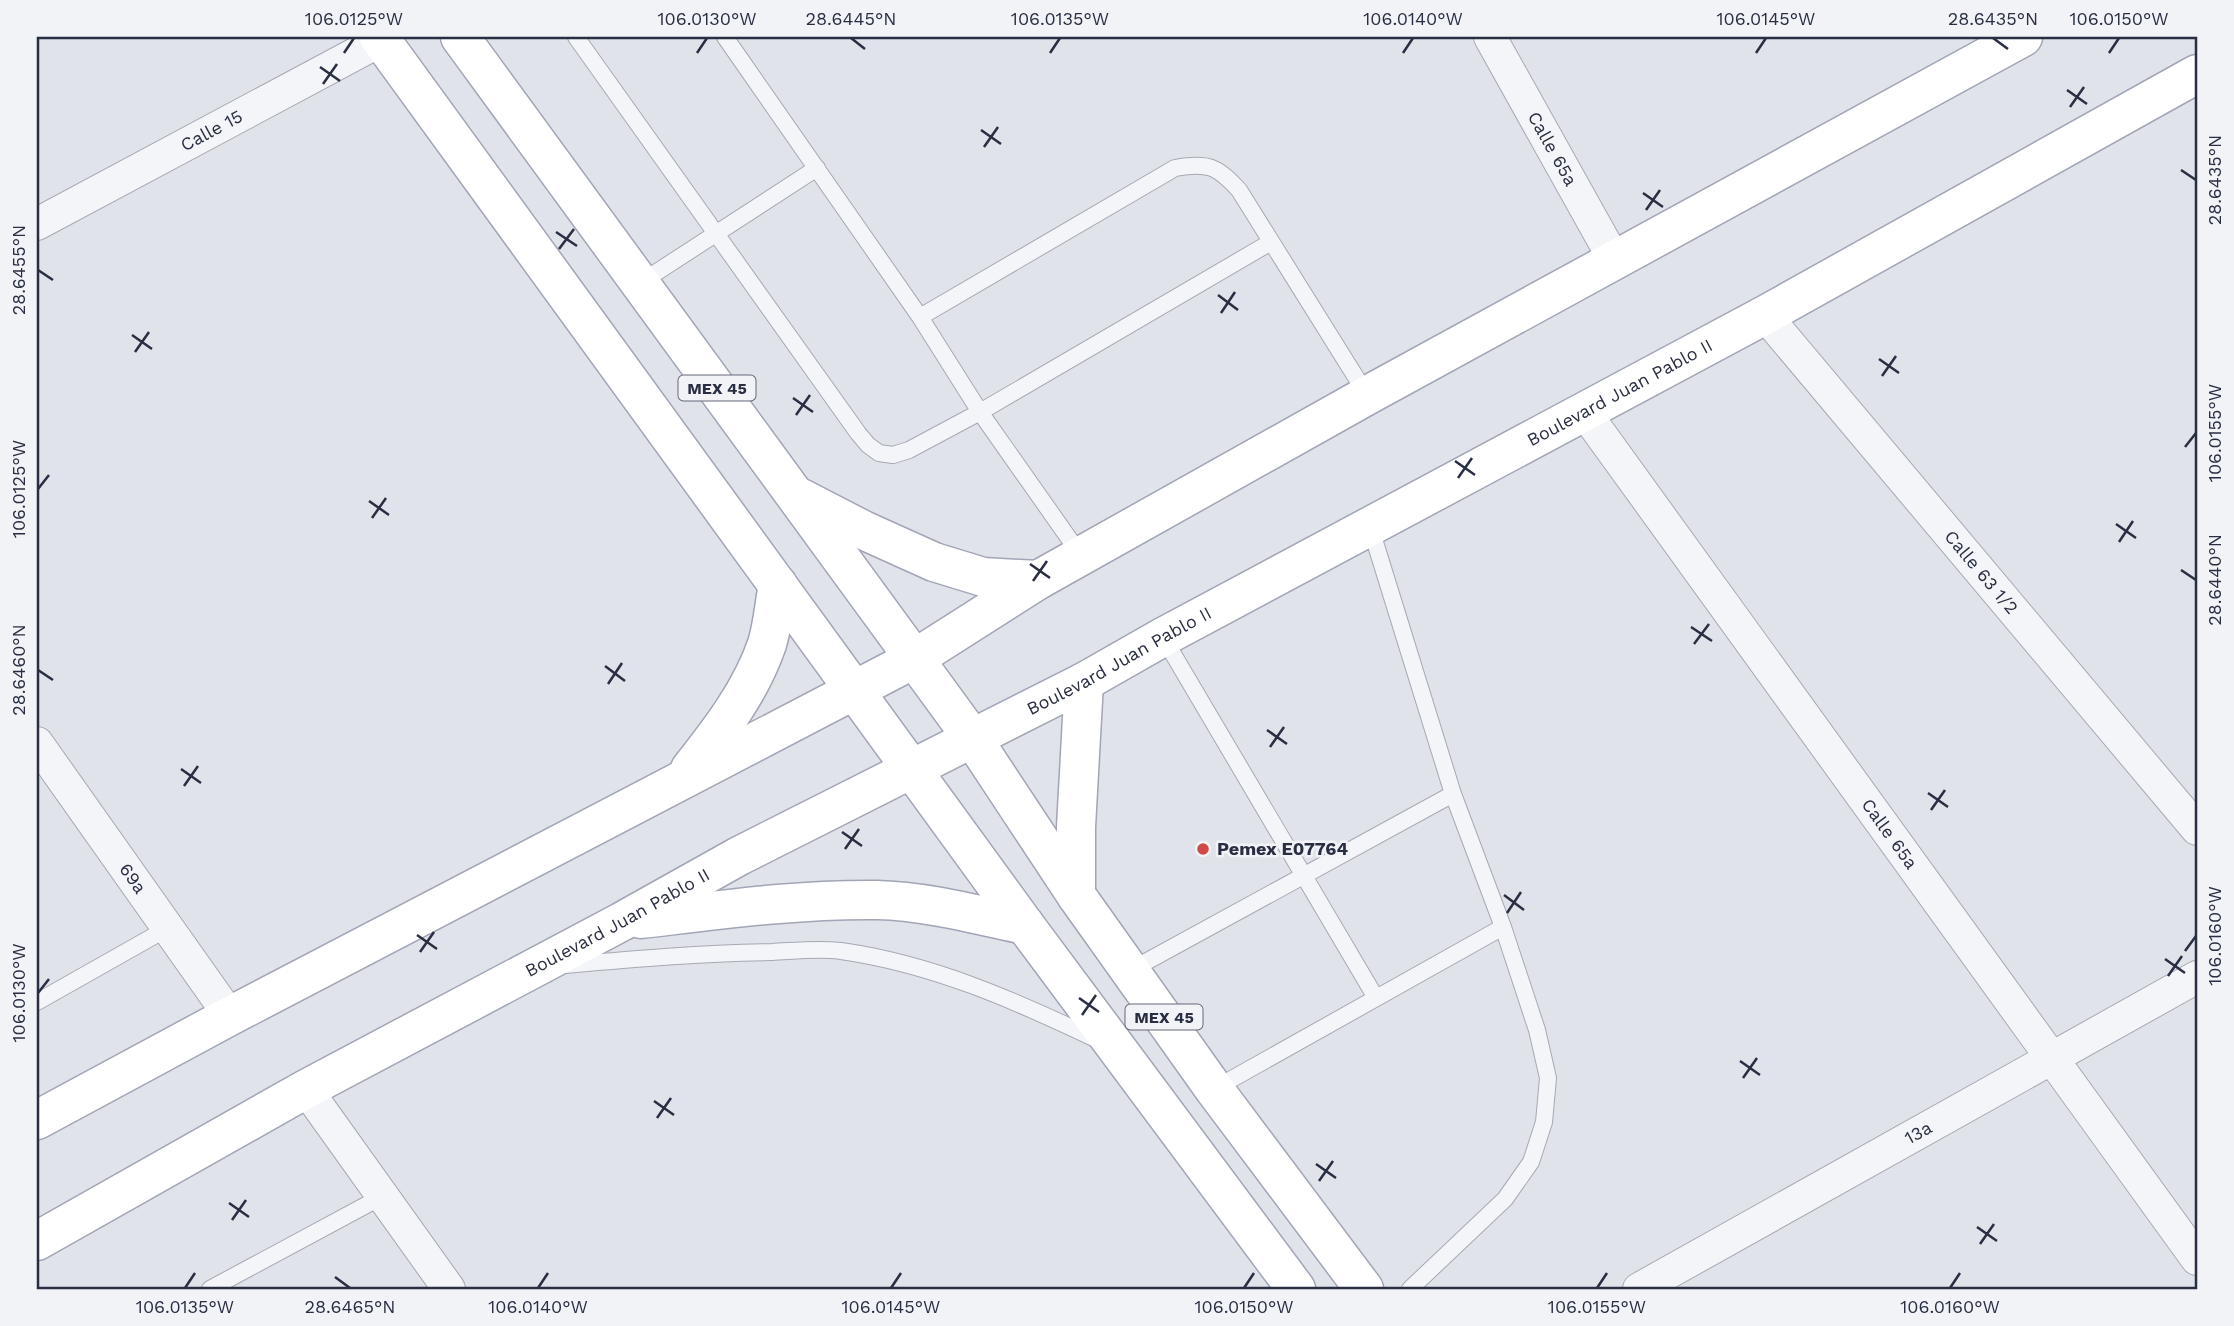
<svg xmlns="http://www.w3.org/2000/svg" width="2234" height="1326" viewBox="0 0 2234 1326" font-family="'Work Sans',sans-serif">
  <rect width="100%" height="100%" fill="#e1e3ea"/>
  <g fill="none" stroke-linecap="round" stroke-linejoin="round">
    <g stroke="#a6a9b4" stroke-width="18">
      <path id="lane" d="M 576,37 L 858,433 L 868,445 L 879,453 L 893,455 L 909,450 L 980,412 L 1271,242
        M 725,37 L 920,317 L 980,412 L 1082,557
        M 640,283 L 817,168
        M 920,317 L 1175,168 C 1208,162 1217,166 1239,190 L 1367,395
        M 1370,526 L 1453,794 L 1503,927 L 1537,1030 L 1548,1078 L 1544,1122 L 1531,1162 L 1505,1199 L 1410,1289
        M 1163,637 L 1376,998
        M 565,965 C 634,959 703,953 772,952 C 794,951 818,948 841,951 C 933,964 1016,1001 1100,1041
        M 1131,970 L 1453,794
        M 37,1002 L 168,928
        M 1214,1089 L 1503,927
        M 210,1289 L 383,1196"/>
    </g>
    <g stroke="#a6a9b4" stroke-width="34">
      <g id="street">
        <path id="s1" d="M 1490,37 L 1615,261"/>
        <path id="s2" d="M 37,224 L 387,37"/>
        <path id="s3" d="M 1765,315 L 2197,829"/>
        <path id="s4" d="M 1583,410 L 2197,1259"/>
        <path id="s5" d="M 37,743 L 230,1016"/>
        <path d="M 306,1089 L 449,1289"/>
        <path id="s6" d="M 1639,1289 L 2197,977"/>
      </g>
    </g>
    <g stroke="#a1a5b6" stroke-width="41">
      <g id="primary">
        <path d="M 379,37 L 1025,925 L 1296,1289"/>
        <path d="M 460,37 L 973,739 L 1076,895 L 1214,1089 L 1364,1289"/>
        <path d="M 801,498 L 863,530 L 934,562 L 983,577 L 1038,580"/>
        <path d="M 690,769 C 720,731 751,691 767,644 C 773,625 774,604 778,585"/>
        <path d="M 1076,895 L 1076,827 L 1084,682"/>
        <path d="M 641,919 C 719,910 798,899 877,900 C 926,901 978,915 1025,925"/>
        <path d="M 37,1120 L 230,1016 L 914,659 L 1038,580 L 1368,395 L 2023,37"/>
        <path id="s7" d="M 37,1241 L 306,1089 L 621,922 L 739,856 L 1084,682 L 1163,637 L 1765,315 L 2197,74"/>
      </g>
    </g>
    <use href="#lane" stroke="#f4f5f8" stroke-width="16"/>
    <use href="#street" stroke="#f4f5f8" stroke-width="32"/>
    <use href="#primary" stroke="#fff" stroke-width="38"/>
  </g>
  <path fill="none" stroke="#292e42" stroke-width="2.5" d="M 851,38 L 865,49M 1993,38 L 2008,49M 344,53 L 354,38M 697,53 L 707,38M 1050,53 L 1060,38M 1403,53 L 1413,38M 1756,53 L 1766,38M 2109,53 L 2119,38M 320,67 L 340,81M 323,84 L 337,64M 2067,90 L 2087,104M 2070,107 L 2084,87M 981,130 L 1001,144M 984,147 L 998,127M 2181,170 L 2196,180M 1643,193 L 1663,207M 1646,210 L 1660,190M 556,232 L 577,246M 559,249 L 574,229M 38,270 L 53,280M 1218,295 L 1238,310M 1221,313 L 1235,292M 132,335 L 152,349M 135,352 L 149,332M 1879,359 L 1899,373M 1882,376 L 1896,356M 793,398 L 813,412M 796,415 L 810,395M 2185,447 L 2196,433M 1455,461 L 1475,475M 1458,478 L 1472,458M 38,489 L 49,475M 369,501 L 389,515M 372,518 L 386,498M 2116,524 L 2136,538M 2119,542 L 2133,521M 1030,564 L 1050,578M 2181,570 L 2196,580M 1033,581 L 1047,561M 1691,627 L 1712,641M 1694,644 L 1709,624M 605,666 L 625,681M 38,670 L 53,680M 608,684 L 622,663M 1267,730 L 1287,744M 1270,747 L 1284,727M 181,769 L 201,783M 184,786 L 198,766M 1928,793 L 1948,807M 1931,810 L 1945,790M 842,832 L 862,846M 845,849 L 859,829M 1504,895 L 1524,910M 1507,913 L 1521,892M 417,935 L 437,949M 2185,951 L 2196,936M 420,952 L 434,932M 2165,959 L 2185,973M 2168,976 L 2182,956M 38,993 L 49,979M 1079,998 L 1099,1012M 1082,1015 L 1096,995M 1740,1061 L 1760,1075M 1743,1078 L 1757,1058M 654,1101 L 674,1115M 657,1118 L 671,1098M 1316,1164 L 1336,1178M 1319,1181 L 1333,1161M 229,1203 L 249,1217M 232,1220 L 246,1200M 1977,1227 L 1997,1241M 1980,1244 L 1994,1224M 335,1277 L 350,1288M 185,1288 L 195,1273M 538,1288 L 548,1273M 891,1288 L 901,1273M 1244,1288 L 1254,1273M 1597,1288 L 1607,1273M 1950,1288 L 1960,1273"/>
  <circle fill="#d04946" stroke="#f1f3f7" stroke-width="2.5" cx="1203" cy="849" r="7"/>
  <g text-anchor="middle" stroke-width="5" stroke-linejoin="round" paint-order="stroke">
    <g fill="#f1f3f7" stroke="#656978" stroke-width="2">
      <rect x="678.5" y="375.5" width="77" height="25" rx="5"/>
      <rect x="1125.5" y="1004.5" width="77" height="25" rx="5"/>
    </g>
    <g font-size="16" font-weight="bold" fill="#292e42">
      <text x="717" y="394">MEX 45</text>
      <text x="1164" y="1023">MEX 45</text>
    </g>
    <g font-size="18" fill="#292e42" stroke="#f1f3f7">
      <text dy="6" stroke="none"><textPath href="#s2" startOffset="198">Calle 15</textPath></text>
      <text dy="6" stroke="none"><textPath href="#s1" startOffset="128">Calle 65a</textPath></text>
      <text dy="6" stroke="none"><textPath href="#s7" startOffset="1796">Boulevard Juan Pablo II</textPath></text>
      <text dy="6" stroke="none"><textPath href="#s3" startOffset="336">Calle 63 1/2</textPath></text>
      <text dy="6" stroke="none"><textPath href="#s7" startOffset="1228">Boulevard Juan Pablo II</textPath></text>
      <text dy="6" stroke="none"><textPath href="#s4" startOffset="523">Calle 65a</textPath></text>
      <text dy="6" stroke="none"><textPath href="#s5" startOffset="166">69a</textPath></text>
      <text dy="6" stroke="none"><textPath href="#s7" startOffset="662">Boulevard Juan Pablo II</textPath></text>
      <text dy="6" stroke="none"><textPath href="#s6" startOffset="320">13a</textPath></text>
    </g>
    <g font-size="18" font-weight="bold" fill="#292e42" stroke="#f1f3f7" text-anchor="start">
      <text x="1217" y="855">Pemex E07764</text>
    </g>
  </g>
  <rect width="2234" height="1326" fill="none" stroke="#f1f3f7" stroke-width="77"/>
  <rect x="38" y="38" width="2158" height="1250" fill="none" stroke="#292e42" stroke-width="2.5"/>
  <g font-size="18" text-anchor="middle" fill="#292e42">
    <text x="354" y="25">106.0125°W</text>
    <text x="707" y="25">106.0130°W</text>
    <text x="851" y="25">28.6445°N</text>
    <text x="1060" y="25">106.0135°W</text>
    <text x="1413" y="25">106.0140°W</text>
    <text x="1766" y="25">106.0145°W</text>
    <text x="1993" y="25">28.6435°N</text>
    <text x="2119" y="25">106.0150°W</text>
    <text transform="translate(2215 180) rotate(-90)" y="6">28.6435°N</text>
    <text transform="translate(19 270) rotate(-90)" y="6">28.6455°N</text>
    <text transform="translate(2215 433) rotate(-90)" y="6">106.0155°W</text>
    <text transform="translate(19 489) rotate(-90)" y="6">106.0125°W</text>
    <text transform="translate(2215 580) rotate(-90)" y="6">28.6440°N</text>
    <text transform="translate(19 670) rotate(-90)" y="6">28.6460°N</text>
    <text transform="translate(2215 936) rotate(-90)" y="6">106.0160°W</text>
    <text transform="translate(19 993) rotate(-90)" y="6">106.0130°W</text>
    <text x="185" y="1313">106.0135°W</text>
    <text x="350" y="1313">28.6465°N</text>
    <text x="538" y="1313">106.0140°W</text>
    <text x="891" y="1313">106.0145°W</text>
    <text x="1244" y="1313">106.0150°W</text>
    <text x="1597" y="1313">106.0155°W</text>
    <text x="1950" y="1313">106.0160°W</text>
  </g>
</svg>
